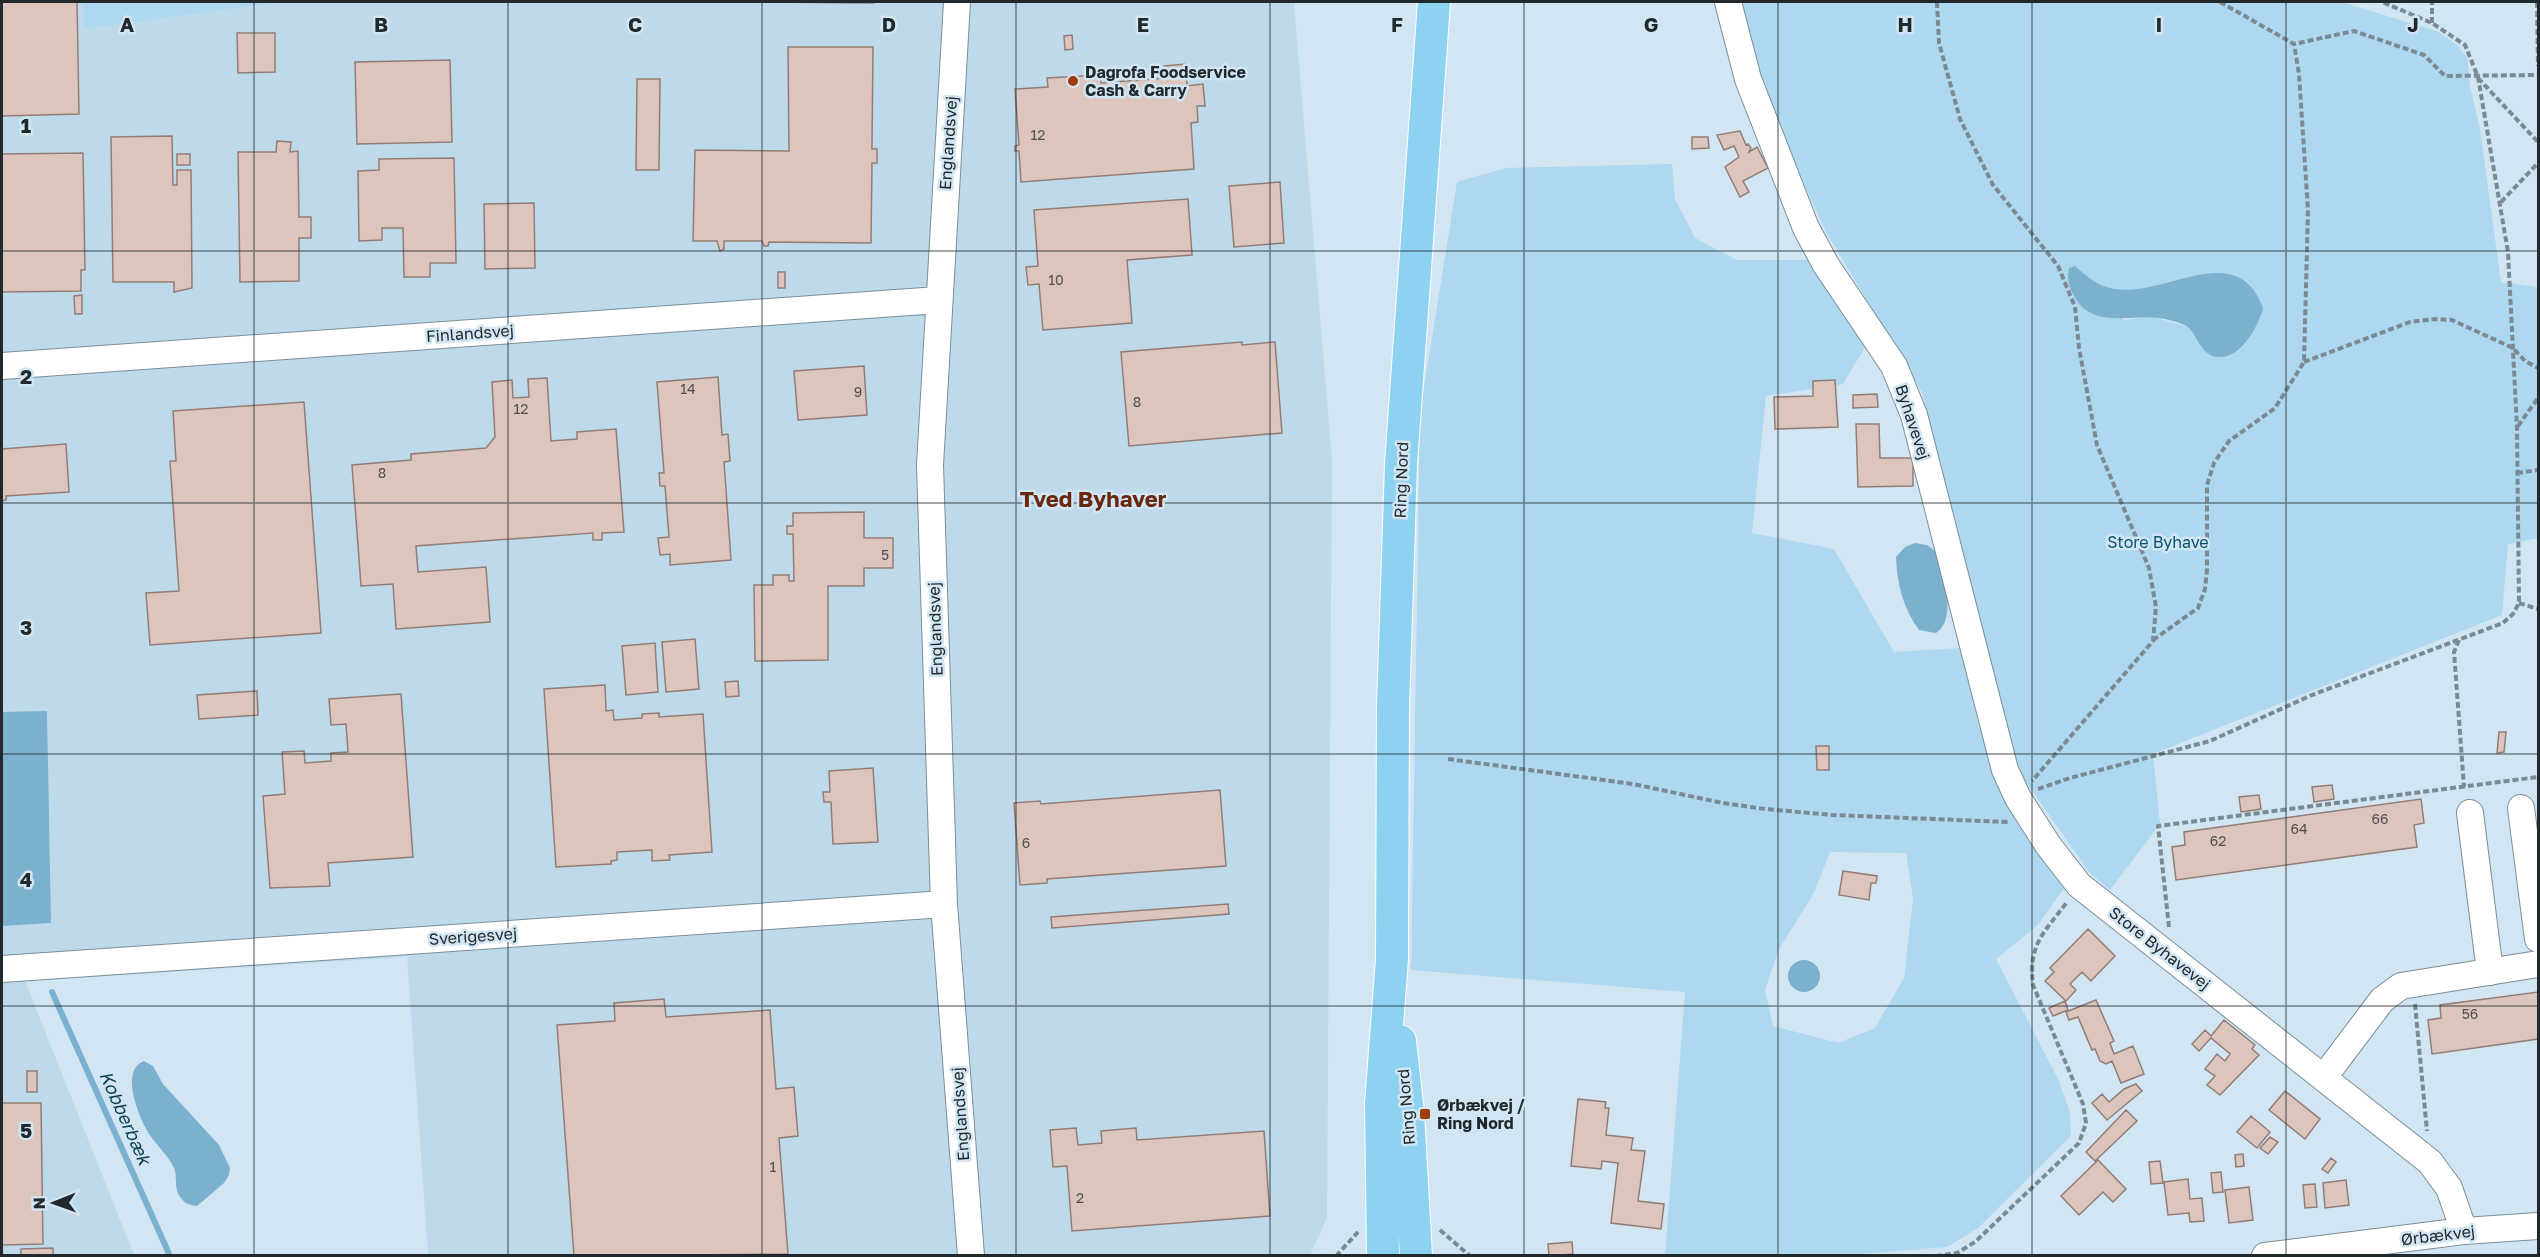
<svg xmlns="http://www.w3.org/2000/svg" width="2540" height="1257" viewBox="0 0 2540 1257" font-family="'Golos Text',sans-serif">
  <rect width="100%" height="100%" fill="#d1e6f2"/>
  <path fill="#bedaea" d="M 2,2 L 1294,2 L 1332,460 L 1327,1218 L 1310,1255 L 428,1255 L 407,957 L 25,981 L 134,1255 L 2,1256 Z"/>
  <path fill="#add8ef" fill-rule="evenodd" d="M 83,2 L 280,2 L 84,29 Z
    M 1737,2 L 2342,2 L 2439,32 L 2457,45 L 2467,57 L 2470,86 L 2480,129 L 2501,282 L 2538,287 L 2538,538 L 2508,544 L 2502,615 L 2153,754 L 2160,824 L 2110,890 L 2089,872 L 2012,762 L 1922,392 L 1826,232 L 1754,75 ZM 2075,266 C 2083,273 2092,282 2101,286 C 2130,298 2183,280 2212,273 L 2189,327 L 2153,317 L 2124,320 Z
    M 1672,164 L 1675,199 L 1695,238 L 1737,260 L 1809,260 L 1868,342 L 1843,384 L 1766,396 L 1752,533 L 1834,549 L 1894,652 L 1961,648 L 1979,727 L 2047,862 L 2064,888 L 2038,925 L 1996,959 L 2058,1079 L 2070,1112 L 2071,1136 L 1978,1228 L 1947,1247 L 1837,1256 L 1665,1255 L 1685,992 L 1411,970 L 1420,413 L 1457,182 L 1506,168 ZM 1830,852 L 1906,853 L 1913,898 L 1904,978 L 1875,1028 L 1838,1043 L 1773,1026 L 1765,990 L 1779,949 L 1814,893 Z"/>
  <path fill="#7bb1ce" d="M 2075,266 C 2083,273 2092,281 2101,285 C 2155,309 2234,231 2263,308 C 2258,327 2241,358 2219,357 C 2203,357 2198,339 2190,329 C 2186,324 2176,322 2169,320 C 2137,311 2092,333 2073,294 C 2068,285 2067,278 2069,268 Z
    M 1915,543 L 1927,545 L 1934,550 C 1943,570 1958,619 1936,633 L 1919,630 C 1903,608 1897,584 1896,557 L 1905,547 Z
    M 47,711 L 51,923 L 2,926 L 2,712 Z
    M1788 976a16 16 0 1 1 32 0a16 16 0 1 1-32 0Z
    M 144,1061 L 153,1066 L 163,1084 L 219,1145 L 230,1168 L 229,1175 L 224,1183 L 197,1206 C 190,1205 185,1204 181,1198 C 173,1189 178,1178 174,1168 C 168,1155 157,1146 149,1134 C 139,1118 119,1070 144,1061 Z"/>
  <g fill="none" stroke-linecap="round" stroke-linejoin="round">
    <path stroke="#7bb1ce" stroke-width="6" d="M 52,992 L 170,1256"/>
  </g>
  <path fill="#dcc5bd" stroke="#927d76" stroke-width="1.5" d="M 2,2 L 77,2 L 79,114 L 2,116 Z
    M 755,2 L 873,2 L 873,3 Z
    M 237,33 L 275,33 L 275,72 L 238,73 Z
    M 1072,35 L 1073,49 L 1065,50 L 1064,36 Z
    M 788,47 L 873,47 L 872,149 L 877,149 L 877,163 L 872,163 L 871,243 L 769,242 L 768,246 L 764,246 L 762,241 L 724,241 L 724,249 L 720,251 L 717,241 L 693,241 L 695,150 L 789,151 Z
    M 450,60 L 452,142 L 357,144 L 355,62 Z
    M 1186,64 L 1187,86 L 1203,84 L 1205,106 L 1197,106 L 1198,122 L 1191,123 L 1194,169 L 1021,182 L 1019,151 L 1015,151 L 1015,146 L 1019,145 L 1015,89 L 1048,87 L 1047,78 L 1100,75 L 1101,83 L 1165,78 L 1164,66 Z
    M 637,79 L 660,79 L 659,170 L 636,170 Z
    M 1740,131 L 1746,145 L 1748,144 L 1751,148 L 1749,152 L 1757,147 L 1768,168 L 1743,181 L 1749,192 L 1740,197 L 1725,167 L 1739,157 L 1734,146 L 1724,150 L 1717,135 Z
    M 172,136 L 173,185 L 177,185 L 177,170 L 191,170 L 192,288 L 174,292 L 174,282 L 113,282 L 111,137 Z
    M 1692,137 L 1708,137 L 1709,148 L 1692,149 Z
    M 277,141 L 291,142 L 290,152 L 298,151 L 299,217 L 311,217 L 311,238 L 299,238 L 299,281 L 240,282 L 238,152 L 276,152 Z
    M 83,153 L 85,270 L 81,270 L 81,291 L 2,292 L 2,154 Z
    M 177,154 L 190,154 L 190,165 L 177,165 Z
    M 454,158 L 456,263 L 430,263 L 430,277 L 404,277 L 403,228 L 382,228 L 382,240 L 359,241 L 358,171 L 379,170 L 379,159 Z
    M 1280,182 L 1284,243 L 1234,247 L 1229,186 Z
    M 1188,199 L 1192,255 L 1127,260 L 1132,323 L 1043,330 L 1039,284 L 1028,285 L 1026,267 L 1038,266 L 1034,210 Z
    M 534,203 L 535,268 L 485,269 L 484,204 Z
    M 778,272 L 785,272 L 785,288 L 778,288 Z
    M 82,295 L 82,314 L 75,314 L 74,296 Z
    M 1242,342 L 1242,345 L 1275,342 L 1282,433 L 1129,446 L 1121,352 Z
    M 864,366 L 867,415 L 798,420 L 794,371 Z
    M 718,377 L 722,435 L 728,434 L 730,461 L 724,462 L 731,560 L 670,565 L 670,554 L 660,555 L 658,538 L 669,537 L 665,486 L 660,486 L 659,473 L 664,473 L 657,382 Z
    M 547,378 L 551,441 L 577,439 L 577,432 L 616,429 L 624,532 L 602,533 L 602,540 L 593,540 L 593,533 L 416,546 L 418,572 L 486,567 L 490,622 L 396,629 L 393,584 L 361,586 L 352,465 L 411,460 L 411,454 L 486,448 L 495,437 L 492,382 L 512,380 L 513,398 L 529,397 L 528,379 Z
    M 1835,380 L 1838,427 L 1775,429 L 1774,397 L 1813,396 L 1813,381 Z
    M 1877,394 L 1878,407 L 1853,408 L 1853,395 Z
    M 304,402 L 321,633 L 150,645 L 146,593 L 179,591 L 170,461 L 176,461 L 173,411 Z
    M 1856,424 L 1879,424 L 1880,458 L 1913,458 L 1913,486 L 1858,487 Z
    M 66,444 L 69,492 L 6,496 L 6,500 L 2,501 L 2,449 Z
    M 864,512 L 864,538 L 893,538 L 893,568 L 864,568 L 864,586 L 828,586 L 828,660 L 755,661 L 754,585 L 773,585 L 773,575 L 789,575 L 789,581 L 794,581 L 793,534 L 787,534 L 787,526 L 793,526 L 793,513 Z
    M 695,639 L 699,689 L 666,692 L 662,642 Z
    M 655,643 L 658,692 L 626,695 L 622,646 Z
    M 738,681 L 739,696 L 726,697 L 725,682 Z
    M 605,685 L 606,711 L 613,710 L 614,720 L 642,718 L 642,714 L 659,713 L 659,717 L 703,714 L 712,852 L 669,855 L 670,860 L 652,861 L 652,850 L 617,852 L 617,860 L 611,861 L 611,864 L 556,867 L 544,689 Z
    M 257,691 L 258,715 L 199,719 L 197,695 Z
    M 401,694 L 413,857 L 328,863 L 330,886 L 270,888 L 263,796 L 285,794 L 282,752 L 304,751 L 305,763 L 331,761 L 331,753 L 348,752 L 346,724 L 331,725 L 329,699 Z
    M 2499,732 L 2506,732 L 2504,752 L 2497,753 Z
    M 1816,746 L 1829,746 L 1829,770 L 1817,770 Z
    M 873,768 L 878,842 L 833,844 L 831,802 L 824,802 L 823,792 L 830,792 L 829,771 Z
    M 2332,785 L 2334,799 L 2314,802 L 2312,787 Z
    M 1220,790 L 1226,866 L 1047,879 L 1047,883 L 1020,885 L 1014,803 L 1040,801 L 1041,804 Z
    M 2259,795 L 2261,809 L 2241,812 L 2239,797 Z
    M 2421,799 L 2424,823 L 2414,825 L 2417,847 L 2176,880 L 2172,847 L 2185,845 L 2184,832 Z
    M 1843,871 L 1877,876 L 1876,883 L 1871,883 L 1869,900 L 1839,895 Z
    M 1228,904 L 1229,914 L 1052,928 L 1051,917 Z
    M 2088,929 L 2115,956 L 2091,981 L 2082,972 L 2070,984 L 2076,990 L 2066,1001 L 2045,981 L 2054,972 L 2050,968 Z
    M 2538,992 L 2538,1039 L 2432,1054 L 2428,1020 L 2441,1018 L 2440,1005 Z
    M 664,999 L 666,1017 L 770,1010 L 776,1089 L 794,1087 L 798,1136 L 779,1138 L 788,1254 L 574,1256 L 557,1025 L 615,1021 L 614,1003 Z
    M 2096,1000 L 2114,1041 L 2110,1043 L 2114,1054 L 2133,1046 L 2144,1074 L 2121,1083 L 2112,1061 L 2106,1064 L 2100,1061 L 2095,1049 L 2092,1050 L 2078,1017 L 2069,1020 L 2066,1012 Z
    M 2065,1001 L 2068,1010 L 2053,1016 L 2049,1008 Z
    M 2224,1020 L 2255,1045 L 2252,1049 L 2259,1055 L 2220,1095 L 2207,1085 L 2215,1076 L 2205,1069 L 2217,1054 L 2225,1061 L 2230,1054 L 2211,1038 L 2199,1051 L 2192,1044 L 2205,1030 L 2211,1036 Z
    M 27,1071 L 37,1071 L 37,1092 L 27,1092 Z
    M 2136,1084 L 2142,1091 L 2107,1120 L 2092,1103 L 2102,1094 L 2109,1102 L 2124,1089 Z
    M 2285,1091 L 2320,1119 L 2305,1139 L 2269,1110 Z
    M 1578,1099 L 1606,1102 L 1605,1108 L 1609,1108 L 1606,1135 L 1633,1138 L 1631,1150 L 1645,1151 L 1638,1201 L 1664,1204 L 1661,1229 L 1611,1223 L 1618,1163 L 1602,1161 L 1601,1169 L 1571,1166 Z
    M 2,1103 L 41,1103 L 43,1244 L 2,1245 Z
    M 2126,1110 L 2137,1121 L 2095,1161 L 2086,1152 Z
    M 2251,1116 L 2270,1132 L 2257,1148 L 2237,1132 Z
    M 1076,1128 L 1078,1145 L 1102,1143 L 1101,1131 L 1136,1128 L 1137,1140 L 1264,1131 L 1270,1216 L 1072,1231 L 1067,1166 L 1053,1167 L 1050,1130 Z
    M 2270,1137 L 2278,1142 L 2268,1154 L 2260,1148 Z
    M 2243,1154 L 2244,1166 L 2236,1167 L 2235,1155 Z
    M 2331,1158 L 2336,1162 L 2328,1173 L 2322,1169 Z
    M 2098,1160 L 2126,1189 L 2113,1202 L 2103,1192 L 2079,1215 L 2061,1196 Z
    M 2160,1161 L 2163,1183 L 2151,1184 L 2149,1162 Z
    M 2221,1172 L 2223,1192 L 2213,1193 L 2211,1173 Z
    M 2188,1179 L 2190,1199 L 2202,1198 L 2204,1221 L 2190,1222 L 2189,1213 L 2168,1215 L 2164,1182 Z
    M 2346,1180 L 2349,1205 L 2325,1208 L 2323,1183 Z
    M 2315,1184 L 2317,1207 L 2305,1208 L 2303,1185 Z
    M 2249,1187 L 2253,1220 L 2229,1223 L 2225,1190 Z
    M 1572,1242 L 1573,1254 L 1549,1256 L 1548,1244 Z
    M 53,1248 L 53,1256 L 21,1256 L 21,1249 Z"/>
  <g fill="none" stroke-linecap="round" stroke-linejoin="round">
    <g stroke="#7a8e99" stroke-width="28">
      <path id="minor" d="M 957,2 L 930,465 L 944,904 L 971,1256
        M 1728,2 L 1748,79 L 1806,228 L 1826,265 L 1894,366 L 1914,415 L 2005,770 L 2018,798 L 2048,845 L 2079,885 L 2430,1162 L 2449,1188 L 2464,1231
        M 2,366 L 938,300
        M 2521,808 L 2538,939
        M 2470,813 L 2490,972
        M 2,969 L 944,904
        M 2324,1077 L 2382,1000 L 2401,986 L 2538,964
        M 2265,1256 L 2464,1231 L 2538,1226"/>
    </g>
    <g stroke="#fff" stroke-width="34">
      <path id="major" d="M 1400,1041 L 1408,1113 L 1416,1256
        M 1383,1256 L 1381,1104 L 1392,959 L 1393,707 L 1401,464 L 1434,2"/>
    </g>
    <path stroke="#7b8a92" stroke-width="4" stroke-dasharray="6 3" stroke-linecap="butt" d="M 1937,2 L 1939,43 L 1960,119 L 1993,185 L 2058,266 L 2075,307 L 2079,348 L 2097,445 L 2149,568 L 2156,607 L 2153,641 L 2032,781
      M 2220,2 L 2294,44 L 2354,31 L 2424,55 L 2445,76 L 2538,75
      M 2537,2 L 2538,66
      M 2432,23 L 2432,2
      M 2478,78 L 2538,142
      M 2501,202 L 2538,163
      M 2304,362 L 2410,322 L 2435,319 L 2452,320 L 2513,348 L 2525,361 L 2538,368
      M 2518,426 L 2538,398
      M 2517,473 L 2538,470
      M 2519,603 L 2538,609
      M 2153,640 L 2198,608 L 2205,589 L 2207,570 L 2207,485 L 2214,463 L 2229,441 L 2275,408 L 2304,362 L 2308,210 L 2299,74 L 2294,44
      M 2459,640 L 2454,652 L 2464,787
      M 1448,759 L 1633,784 L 1723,803 L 1765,809 L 1833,815 L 2008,822
      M 2038,789 L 2070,778 L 2210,741 L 2312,695 L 2503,623 L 2513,614 L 2519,603 L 2517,428 L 2508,252 L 2478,77 L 2465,45 L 2432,23 L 2382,2
      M 2169,927 L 2158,826 L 2538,777
      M 2415,1004 L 2427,1131
      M 1440,1230 L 1470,1256
      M 1336,1256 L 1358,1232
      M 1936,1256 L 1957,1253 L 1975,1242 L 2079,1143 L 2086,1123 L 2083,1104 L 2033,985 C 2028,944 2044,933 2067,902"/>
    <use href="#minor" stroke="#fff" stroke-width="26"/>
    <use href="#major" stroke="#8ed2f1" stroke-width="32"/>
  </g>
  <path fill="none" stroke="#21292d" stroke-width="1.5" stroke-opacity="0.55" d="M 254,2 L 254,1256M 508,2 L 508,1256M 762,2 L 762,1256M 1016,2 L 1016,1256M 1270,2 L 1270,1256M 1524,2 L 1524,1256M 1778,2 L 1778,1256M 2032,2 L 2032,1256M 2286,2 L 2286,1256M 2,251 L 2538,251M 2,503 L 2538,503M 2,754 L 2538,754M 2,1006 L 2538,1006"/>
  <g fill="#a03b0e" stroke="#d1e6f2" stroke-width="2">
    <circle cx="1073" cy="81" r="6"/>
    <rect x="1419" y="1108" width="12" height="12" rx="3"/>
  </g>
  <g text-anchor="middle" stroke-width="5" stroke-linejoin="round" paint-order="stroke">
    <g font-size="14" fill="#505051">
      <text x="1038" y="140">12</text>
      <text x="1056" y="285">10</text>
      <text x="688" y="394">14</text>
      <text x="858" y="397">9</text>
      <text x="1137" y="407">8</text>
      <text x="521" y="414">12</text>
      <text x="382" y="478">8</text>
      <text x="885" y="560">5</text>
      <text x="2380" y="824">66</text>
      <text x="2299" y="834">64</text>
      <text x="2218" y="846">62</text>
      <text x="1026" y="848">6</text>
      <text x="2470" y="1019">56</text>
      <text x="773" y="1172">1</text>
      <text x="1080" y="1203">2</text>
    </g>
    <g font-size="16" font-weight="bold" fill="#21292d" stroke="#d1e6f2" text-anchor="start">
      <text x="1085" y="78">Dagrofa Foodservice<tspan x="1085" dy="18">Cash &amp; Carry</tspan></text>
      <text x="1437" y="1111">Ørbækvej /<tspan x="1437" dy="18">Ring Nord</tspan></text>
    </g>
    <g font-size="16" fill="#21292d" stroke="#d1e6f2">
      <text transform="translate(948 143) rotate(-86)" y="6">Englandsvej</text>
      <text transform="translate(470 333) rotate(-4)" y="6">Finlandsvej</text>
      <text transform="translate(1913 422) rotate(72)" y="6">Byhavevej</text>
      <text transform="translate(1401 480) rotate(-88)" y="6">Ring Nord</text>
      <text transform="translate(935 629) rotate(-92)" y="6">Englandsvej</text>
      <text transform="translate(473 936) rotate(-4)" y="6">Sverigesvej</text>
      <text transform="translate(2160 948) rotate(38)" y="6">Store Byhavevej</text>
      <text transform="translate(1406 1107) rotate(-95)" y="6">Ring Nord</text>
      <text transform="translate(960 1114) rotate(-94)" y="6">Englandsvej</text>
      <text transform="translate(2438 1235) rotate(-7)" y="6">Ørbækvej</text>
    </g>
    <g font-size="16" fill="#07516e" stroke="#d1e6f2">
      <text x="2158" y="548">Store Byhave</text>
    </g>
    <g font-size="18" font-style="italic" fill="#103e53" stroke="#d1e6f2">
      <text transform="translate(125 1118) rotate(66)" y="6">Kobberbæk</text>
    </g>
    <g font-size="22" font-weight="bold" fill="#69280e" stroke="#d1e6f2">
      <text x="1093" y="507">Tved Byhaver</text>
    </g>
  </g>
  <g font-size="20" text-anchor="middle" font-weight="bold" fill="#21292d" stroke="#d1e6f2" stroke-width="5" stroke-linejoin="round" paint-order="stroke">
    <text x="127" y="32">A</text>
    <text x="381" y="32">B</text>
    <text x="635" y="32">C</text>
    <text x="889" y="32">D</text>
    <text x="1143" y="32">E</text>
    <text x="1397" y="32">F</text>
    <text x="1651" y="32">G</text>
    <text x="1905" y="32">H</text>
    <text x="2159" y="32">I</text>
    <text x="2413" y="32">J</text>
    <text x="26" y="133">1</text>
    <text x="26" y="384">2</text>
    <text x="26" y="635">3</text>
    <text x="26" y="887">4</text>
    <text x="26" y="1138">5</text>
  </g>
  <rect width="2540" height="1257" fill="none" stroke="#21292d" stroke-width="6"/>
  <g transform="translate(54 1203) rotate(269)" stroke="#d1e6f2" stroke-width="4.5" paint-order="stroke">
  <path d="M0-4.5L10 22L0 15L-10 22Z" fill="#21292d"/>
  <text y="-9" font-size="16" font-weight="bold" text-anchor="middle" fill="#21292d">N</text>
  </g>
</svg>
